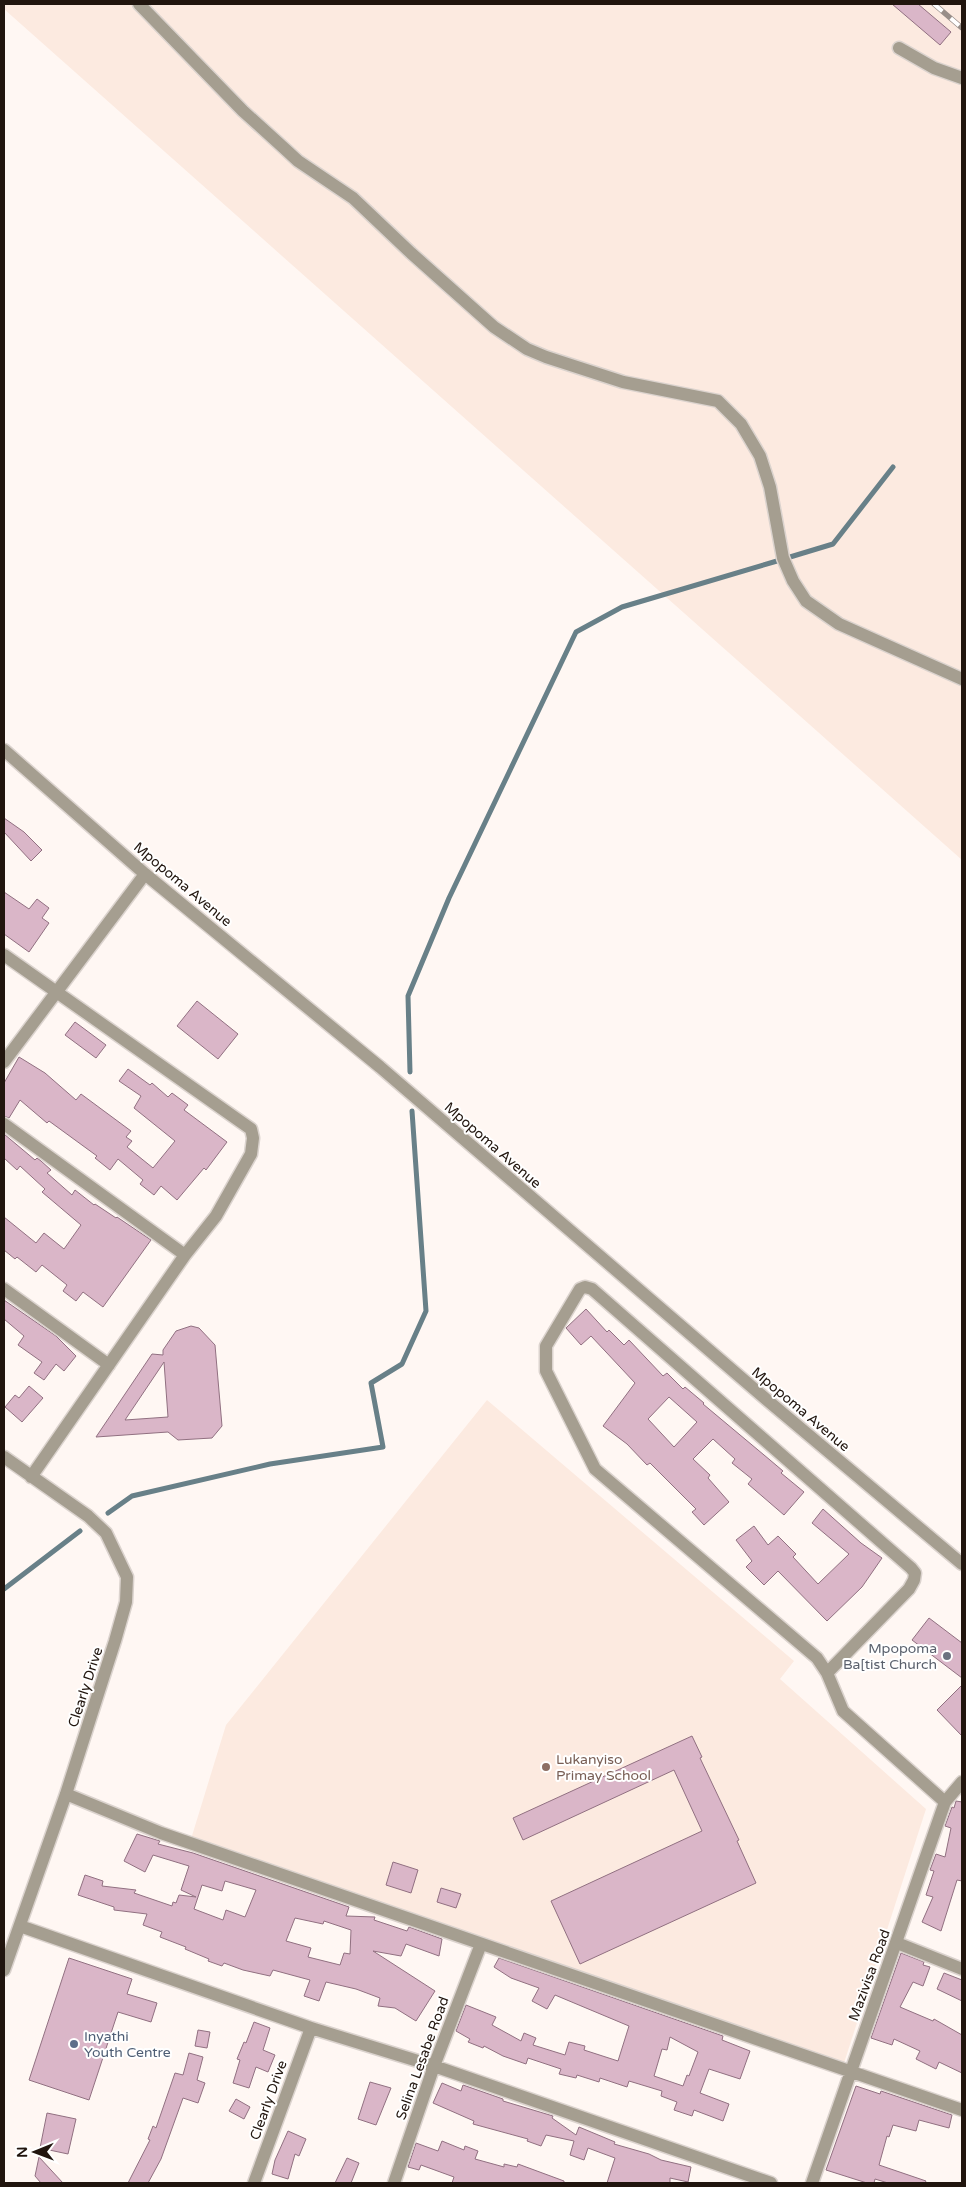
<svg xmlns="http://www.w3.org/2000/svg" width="966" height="2187" viewBox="0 0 966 2187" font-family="'Varela Round',sans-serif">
  <rect width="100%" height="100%" fill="#fff7f3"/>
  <path fill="#fceae0" d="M 4,4 L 962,4 L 962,860 L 4,9 Z
    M 487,1400 L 794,1661 L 780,1679 L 926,1809 L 844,2063 L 191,1839 L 226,1725 Z"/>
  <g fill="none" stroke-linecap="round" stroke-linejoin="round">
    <path stroke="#688088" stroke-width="5" d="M 790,557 L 833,544 L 893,467
      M 410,1072 L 408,996 L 449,898 L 576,632 L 622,607 L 777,561
      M 108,1513 L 132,1496 L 270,1464 L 383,1447 L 371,1383 L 402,1364 L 426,1311 L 412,1111
      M 4,1589 L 80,1531"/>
  </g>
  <path fill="#dab6c8" stroke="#917081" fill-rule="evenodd" d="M 892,4 L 918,4 L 951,32 L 940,45 Z
    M 4,818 L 24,832 L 42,850 L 31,861 L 4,832 Z
    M 4,892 L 29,909 L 37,899 L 49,908 L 42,918 L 49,923 L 29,952 L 4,934 Z
    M 197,1001 L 238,1034 L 218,1059 L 177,1026 Z
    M 75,1022 L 106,1045 L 96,1058 L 65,1035 Z
    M 19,1057 L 45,1073 L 76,1100 L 81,1094 L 131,1131 L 126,1137 L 132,1141 L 127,1147 L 153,1168 L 175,1141 L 134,1108 L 141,1096 L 119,1081 L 128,1069 L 150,1085 L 152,1083 L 168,1097 L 172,1093 L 188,1105 L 184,1110 L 227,1142 L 206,1170 L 204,1168 L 177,1200 L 161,1186 L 154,1195 L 140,1184 L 143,1180 L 118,1159 L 110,1170 L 95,1158 L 97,1156 L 49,1121 L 47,1123 L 20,1100 L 9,1118 L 4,1116 L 4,1083 Z
    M 4,1134 L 35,1160 L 37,1158 L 41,1161 L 51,1170 L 47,1173 L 72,1195 L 75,1190 L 94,1205 L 95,1204 L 116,1218 L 117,1217 L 151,1240 L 103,1307 L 83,1292 L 76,1301 L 63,1291 L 67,1285 L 42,1265 L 36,1272 L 17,1257 L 15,1259 L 4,1250 L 4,1217 L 36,1243 L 44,1233 L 64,1249 L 81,1225 L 42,1192 L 45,1189 L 20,1166 L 17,1170 L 4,1158 Z
    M 4,1300 L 56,1336 L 76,1356 L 64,1371 L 56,1364 L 44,1380 L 34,1373 L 42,1362 L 18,1345 L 24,1336 L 4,1319 Z
    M 586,1309 L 607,1332 L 609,1330 L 624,1345 L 629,1340 L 663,1376 L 667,1373 L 683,1389 L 685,1387 L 704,1403 L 703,1404 L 770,1460 L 783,1471 L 781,1473 L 804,1492 L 784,1515 L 748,1484 L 752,1479 L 732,1463 L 735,1459 L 713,1439 L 693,1459 L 710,1475 L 708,1478 L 729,1502 L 704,1525 L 692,1512 L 696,1509 L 650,1463 L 647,1465 L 627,1444 L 603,1426 L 635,1383 L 591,1336 L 581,1345 L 566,1328 ZM 669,1397 L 697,1422 L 674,1447 L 648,1419 Z
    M 191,1326 L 199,1328 L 215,1345 L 222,1426 L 212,1438 L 178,1440 L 168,1432 L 96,1437 L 152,1354 L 163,1355 L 163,1350 L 176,1331 ZM 164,1362 L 168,1417 L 125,1420 Z
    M 29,1386 L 43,1398 L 22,1422 L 5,1407 L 15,1395 L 19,1398 Z
    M 823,1509 L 861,1543 L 882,1558 L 862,1587 L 827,1621 L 778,1571 L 764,1585 L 746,1567 L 752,1561 L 736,1540 L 754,1526 L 768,1545 L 778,1536 L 796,1554 L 793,1557 L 818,1584 L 849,1554 L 812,1523 Z
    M 929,1618 L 962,1643 L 962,1678 L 912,1640 Z
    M 962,1685 L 962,1736 L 937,1710 Z
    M 692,1736 L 702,1757 L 700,1758 L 739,1840 L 737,1841 L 756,1883 L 580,1964 L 551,1901 L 702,1831 L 674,1770 L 523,1840 L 513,1818 Z
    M 956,1801 L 962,1802 L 962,1881 L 957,1880 L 941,1931 L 922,1922 L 933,1897 L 926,1895 L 934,1871 L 930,1870 L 936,1854 L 945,1857 L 951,1828 L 945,1826 L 952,1807 L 954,1808 Z
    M 137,1834 L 160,1841 L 158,1844 L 193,1853 L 349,1907 L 346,1916 L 375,1917 L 374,1920 L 407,1931 L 409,1927 L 442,1939 L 439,1956 L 406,1944 L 401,1956 L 373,1951 L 435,1991 L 416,2021 L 395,2008 L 378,2006 L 380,1998 L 356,1989 L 326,1982 L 319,2001 L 304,1996 L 310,1980 L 273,1970 L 270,1976 L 243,1970 L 224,1963 L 222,1966 L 208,1961 L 209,1959 L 185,1949 L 186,1947 L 160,1937 L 162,1932 L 143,1925 L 147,1914 L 114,1910 L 114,1907 L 78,1895 L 85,1875 L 103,1881 L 102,1886 L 136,1890 L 134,1893 L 172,1906 L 173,1902 L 176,1903 L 179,1895 L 196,1897 L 181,1890 L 189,1866 L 153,1855 L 145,1872 L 124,1861 ZM 225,1881 L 256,1890 L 245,1917 L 226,1910 L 223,1920 L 194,1909 L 202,1885 L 222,1891 ZM 295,1918 L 323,1924 L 324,1921 L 351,1930 L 350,1954 L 344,1953 L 340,1965 L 308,1957 L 311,1948 L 286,1941 Z
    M 393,1862 L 418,1870 L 411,1893 L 386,1885 Z
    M 441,1888 L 461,1894 L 456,1908 L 437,1902 Z
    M 901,1953 L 924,1962 L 923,1965 L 930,1967 L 923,1986 L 913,1982 L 900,2007 L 933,2021 L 934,2019 L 962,2035 L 962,2073 L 939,2062 L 936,2069 L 916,2059 L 920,2051 L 894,2039 L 892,2045 L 871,2038 Z
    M 69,1958 L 132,1979 L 127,1994 L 157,2003 L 151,2022 L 118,2012 L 89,2100 L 29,2080 Z
    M 499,1958 L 723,2036 L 722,2040 L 750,2051 L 740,2079 L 709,2069 L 700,2093 L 729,2104 L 723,2121 L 694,2110 L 692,2116 L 674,2110 L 677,2102 L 661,2096 L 662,2091 L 629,2081 L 627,2087 L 600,2078 L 599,2082 L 577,2075 L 576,2078 L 559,2074 L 561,2069 L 528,2058 L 526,2064 L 503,2056 L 484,2046 L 483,2048 L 468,2042 L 470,2039 L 456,2031 L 466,2005 L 496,2017 L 492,2025 L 521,2041 L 524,2033 L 536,2038 L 533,2045 L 565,2055 L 569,2042 L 585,2046 L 584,2050 L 618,2061 L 629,2026 L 555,1995 L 547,2009 L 532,2001 L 539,1988 L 511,1978 L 494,1967 ZM 670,2037 L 698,2052 L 689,2076 L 687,2075 L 683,2086 L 654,2076 L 662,2049 L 667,2050 Z
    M 944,1973 L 962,1980 L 962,2001 L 937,1989 Z
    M 254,2022 L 270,2028 L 263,2050 L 275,2055 L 268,2072 L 256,2067 L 249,2088 L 233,2083 L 240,2060 L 237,2059 L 244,2042 L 246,2043 Z
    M 198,2030 L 210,2032 L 207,2048 L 195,2046 Z
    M 189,2053 L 203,2057 L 197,2080 L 205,2083 L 198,2103 L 183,2098 L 161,2159 L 148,2183 L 128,2183 L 150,2140 L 148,2139 L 153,2126 L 156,2128 L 175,2073 L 183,2075 Z
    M 370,2082 L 391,2088 L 376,2125 L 358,2119 Z
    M 442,2083 L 461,2091 L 463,2085 L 503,2099 L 503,2101 L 553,2116 L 552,2118 L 576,2135 L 579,2127 L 615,2142 L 614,2144 L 649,2154 L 661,2160 L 691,2167 L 688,2182 L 670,2178 L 670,2183 L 607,2183 L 615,2158 L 588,2148 L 584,2160 L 570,2155 L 574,2141 L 546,2135 L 541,2146 L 527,2141 L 528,2139 L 473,2124 L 474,2121 L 433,2103 Z
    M 856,2086 L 880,2094 L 881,2091 L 952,2115 L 949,2128 L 919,2120 L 916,2131 L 893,2125 L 889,2137 L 887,2136 L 879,2165 L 926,2181 L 925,2183 L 888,2183 L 875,2179 L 874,2183 L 867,2183 L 826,2170 Z
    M 236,2099 L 250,2107 L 244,2119 L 229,2111 Z
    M 47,2113 L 76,2119 L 68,2154 L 40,2148 Z
    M 288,2131 L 306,2139 L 299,2156 L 295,2154 L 288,2179 L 272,2174 L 275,2160 Z
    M 442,2141 L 464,2150 L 465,2146 L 478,2151 L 475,2159 L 504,2167 L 504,2164 L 517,2167 L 518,2164 L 564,2181 L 564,2183 L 452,2183 L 454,2177 L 421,2165 L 419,2170 L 408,2167 L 416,2143 L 438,2151 Z
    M 39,2157 L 63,2183 L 41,2183 L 35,2176 Z
    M 347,2158 L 359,2163 L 351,2183 L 335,2183 Z"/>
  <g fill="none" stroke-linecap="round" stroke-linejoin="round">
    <g stroke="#dbd3ce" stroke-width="15">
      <path id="minor" d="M 139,4 L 243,111 L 285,149 L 298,161 L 353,198 L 411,253 L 494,327 L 527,349 L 546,357 L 623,382 L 718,401 L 741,424 L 760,456 L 770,487 L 783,558 L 793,581 L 806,601 L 839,624 L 962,679
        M 899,48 L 934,68 L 962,78
        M 4,750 L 145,874 L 380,1067 L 767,1400 L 962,1564
        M 4,955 L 251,1129 L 253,1138 L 251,1154 L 216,1216 L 185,1255 L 31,1477
        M 4,1062 L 145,874
        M 4,1124 L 185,1255
        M 4,1289 L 109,1365
        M 4,1457 L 88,1516 L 106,1533 L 127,1577 L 126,1602 L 115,1641 L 66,1794 L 4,1970
        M 827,1673 L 909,1589 L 914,1580 L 915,1573 L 911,1568 L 592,1289 L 585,1287 L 580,1289 L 546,1346 L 546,1371 L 595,1469 L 817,1658 L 827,1673 L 843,1711 L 945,1802
        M 66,1794 L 161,1833 L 962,2110
        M 20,1926 L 311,2028 L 434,2066 L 771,2183
        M 897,1943 L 962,1969
        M 254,2183 L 311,2028
        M 394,2183 L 434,2066 L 481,1944
        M 812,2183 L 945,1802 L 962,1782"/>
    </g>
    <use href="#minor" stroke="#a59e90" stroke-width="12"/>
    <g stroke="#988e89" stroke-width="5.5">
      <path id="rail" d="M 934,4 L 962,28"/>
    </g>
    <use href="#rail" stroke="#fff" stroke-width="4" stroke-dasharray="11" stroke-linecap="butt"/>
  </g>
  <circle fill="#6b7280" stroke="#fff" stroke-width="2" cx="947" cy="1656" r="5"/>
  <circle fill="#8d6e63" stroke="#fff" stroke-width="2" cx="546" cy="1767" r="5"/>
  <circle fill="#5c6f8a" stroke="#fff" stroke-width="2" cx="74" cy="2044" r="5"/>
  <g text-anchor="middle" stroke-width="4" stroke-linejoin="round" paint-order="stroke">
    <g font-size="14" fill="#21150e" stroke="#fff">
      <text transform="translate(183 884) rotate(40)" y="5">Mpopoma Avenue</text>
      <text transform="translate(493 1145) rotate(41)" y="5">Mpopoma Avenue</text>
      <text transform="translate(801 1409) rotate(40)" y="5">Mpopoma Avenue</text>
      <text transform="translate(85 1687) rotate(-72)" y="5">Clearly Drive</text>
      <text transform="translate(869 1975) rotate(-70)" y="5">Mazivisa Road</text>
      <text transform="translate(422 2058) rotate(-70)" y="5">Selina Lesabe Road</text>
      <text transform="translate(268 2100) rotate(-70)" y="5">Clearly Drive</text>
    </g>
    <g font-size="14" fill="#5b616d" stroke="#fff" text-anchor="end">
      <text x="937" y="1653">Mpopoma<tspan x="937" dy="16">Ba[tist Church</tspan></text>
    </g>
    <g font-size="14" fill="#785e54" stroke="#fff" text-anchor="start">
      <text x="556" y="1764">Lukanyiso<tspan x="556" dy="16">Primay School</tspan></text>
    </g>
    <g font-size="14" fill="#4e5e75" stroke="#fff" text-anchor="start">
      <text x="84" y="2041">Inyathi<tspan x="84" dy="16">Youth Centre</tspan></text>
    </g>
  </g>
  <rect width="966" height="2187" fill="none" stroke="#21150e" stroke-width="10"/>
  <g transform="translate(35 2152) rotate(269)" stroke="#ffffff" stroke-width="4" paint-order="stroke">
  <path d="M0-4L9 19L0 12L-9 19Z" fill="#21150e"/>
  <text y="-8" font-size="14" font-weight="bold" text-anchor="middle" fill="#21150e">N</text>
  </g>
</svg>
